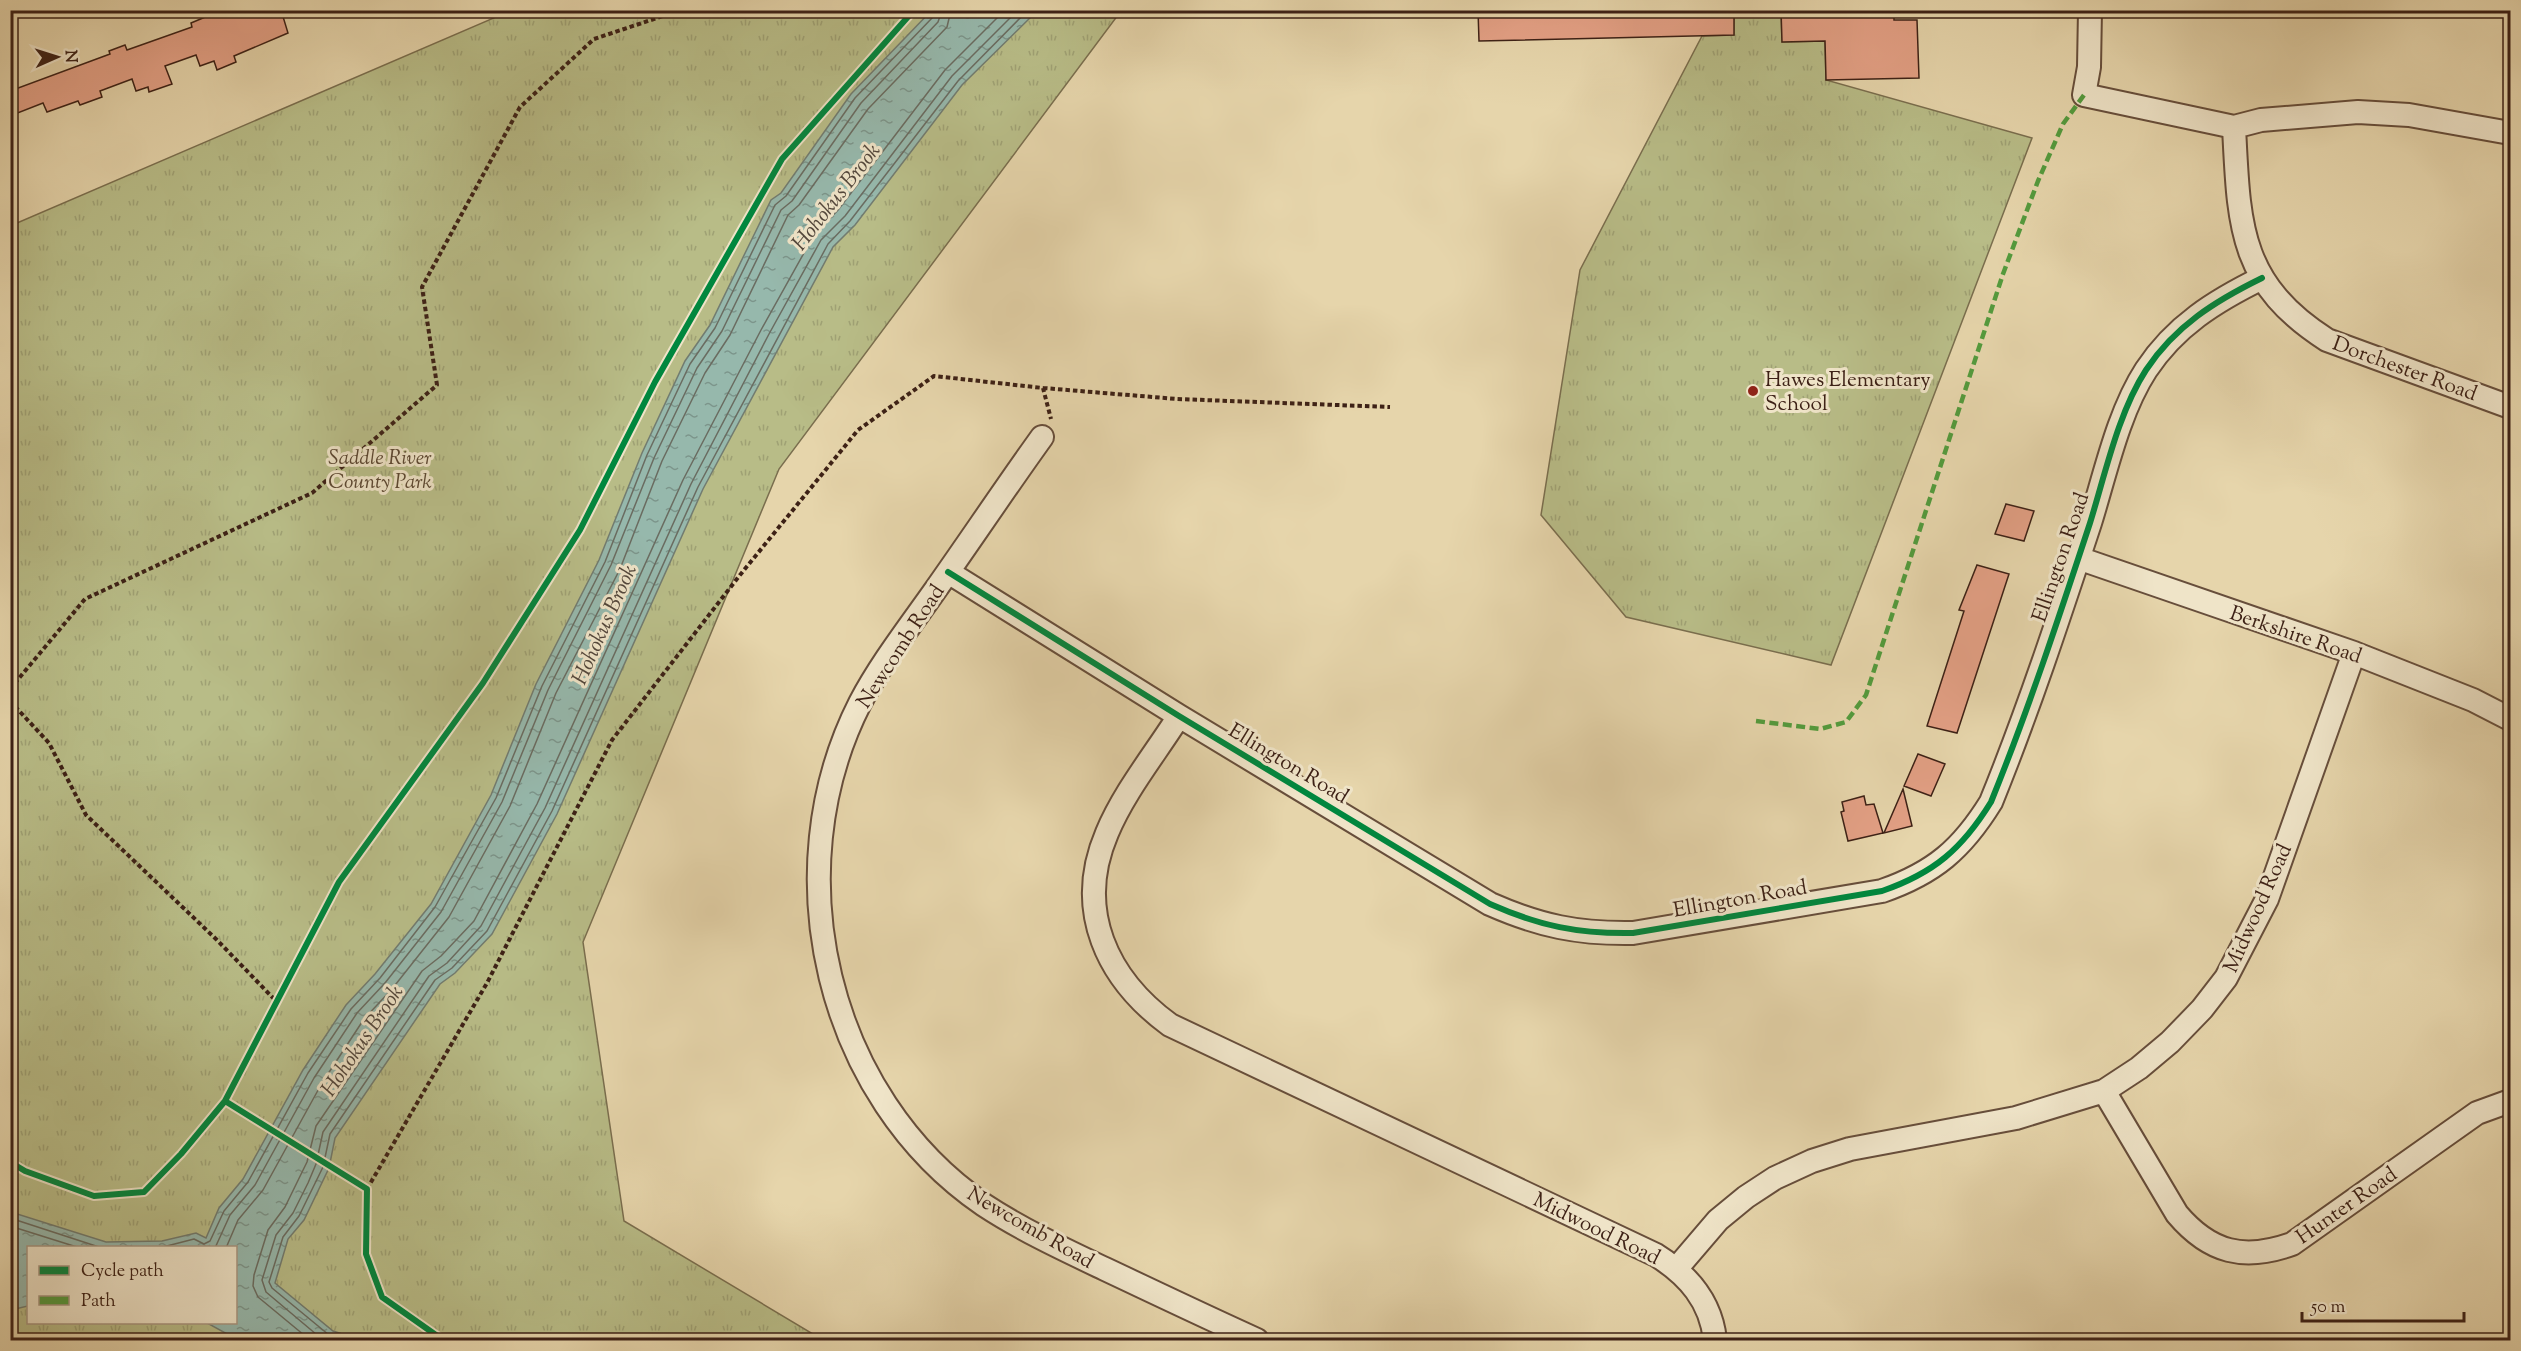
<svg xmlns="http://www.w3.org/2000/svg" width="2521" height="1351" viewBox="0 0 2521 1351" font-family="'Sorts Mill Goudy',serif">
  <defs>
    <pattern id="park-tufts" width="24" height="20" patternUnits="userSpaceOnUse" patternTransform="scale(1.5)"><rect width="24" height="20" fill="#b8bc87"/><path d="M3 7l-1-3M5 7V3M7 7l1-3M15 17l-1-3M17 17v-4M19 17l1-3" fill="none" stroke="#9fa174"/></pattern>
    <pattern id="water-ripples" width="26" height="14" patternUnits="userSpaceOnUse" patternTransform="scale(1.5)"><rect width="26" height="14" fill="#96b8ac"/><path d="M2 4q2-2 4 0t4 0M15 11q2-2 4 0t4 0" fill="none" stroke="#7c958b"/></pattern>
  </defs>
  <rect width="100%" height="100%" fill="#e6d5ab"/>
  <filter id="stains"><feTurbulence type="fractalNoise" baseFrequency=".00333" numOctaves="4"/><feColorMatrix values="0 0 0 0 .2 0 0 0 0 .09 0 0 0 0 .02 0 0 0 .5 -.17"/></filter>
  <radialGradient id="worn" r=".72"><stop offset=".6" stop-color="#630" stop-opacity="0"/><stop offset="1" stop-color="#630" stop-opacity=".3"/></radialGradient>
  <path fill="url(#park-tufts)" stroke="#7a6e4e" stroke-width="1.5" fill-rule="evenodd" d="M 510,11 L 1121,11 L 779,469 L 583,942 L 624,1221 L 823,1340 L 11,1340 L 10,226 ZM 28,1248 L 236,1248 L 236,1322 L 28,1322 Z
    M 1734,11 L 1781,11 L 1782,42 L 1825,41 L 1826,80 L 2032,138 L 1831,665 L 1626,617 L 1541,515 L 1580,270 L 1702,36 L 1734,35 Z"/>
  <path fill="url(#water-ripples)" stroke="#727c70" stroke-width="1.5" d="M 932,10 L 1037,11 L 962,85 L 855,225 L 833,247 L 703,489 L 557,814 L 492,934 L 455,973 L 440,984 L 335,1138 L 329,1168 L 304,1220 L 288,1239 L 275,1283 L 333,1331 L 361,1340 L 238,1340 L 207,1323 L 236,1322 L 236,1248 L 28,1248 L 28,1306 L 11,1310 L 11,1212 L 106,1242 L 162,1241 L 196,1233 L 206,1238 L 219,1208 L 243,1179 L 303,1070 L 346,1005 L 375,974 L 431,904 L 491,795 L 536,684 L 599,560 L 642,453 L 685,361 L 710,325 L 771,200 L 781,193 L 851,94 Z"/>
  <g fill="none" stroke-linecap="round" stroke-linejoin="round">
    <path stroke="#6a6c61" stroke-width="1.5" d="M 10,1218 L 102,1248
      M 10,1226 L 80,1248
      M 141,1248 L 163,1247 L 194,1239 L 204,1244 L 210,1241 L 224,1211 L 248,1182 L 308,1073 L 351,1009 L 380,978 L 435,907 L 496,798 L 542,686 L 605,562 L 647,455 L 690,364 L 715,328 L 775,205 L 786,196 L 855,98 L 933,17 L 935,10
      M 215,1248 L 230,1215 L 255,1185 L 314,1078 L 357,1013 L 385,983 L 441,912 L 502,802 L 548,690 L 611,565 L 654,458 L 697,368 L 722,331 L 781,210 L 792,201 L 861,103 L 938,22 L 942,10
      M 226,1248 L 238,1220 L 263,1190 L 322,1083 L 364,1019 L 392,989 L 449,917 L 510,806 L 556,693 L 620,569 L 662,461 L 705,373 L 730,335 L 788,215 L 799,205 L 868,109 L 947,27 L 951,10
      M 310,1340 L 258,1297 L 253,1286 L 254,1275 L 268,1230 L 285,1207 L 307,1162 L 316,1126 L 422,971 L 441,956 L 474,921 L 537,804 L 683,480 L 761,330 L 814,235 L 838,210 L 945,70 L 1005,10
      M 323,1340 L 266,1292 L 262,1280 L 276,1235 L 293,1213 L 308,1183 L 316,1164 L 323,1132 L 429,976 L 447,963 L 481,926 L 545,808 L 691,484 L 769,334 L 821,240 L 845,216 L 952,76 L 1018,10
      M 343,1340 L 329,1335 L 272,1288 L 269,1282 L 283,1237 L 299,1216 L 323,1167 L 330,1134 L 435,980 L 452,968 L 487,931 L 552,811 L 698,487 L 828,244 L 850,221 L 958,81 L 1028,10"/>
  </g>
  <path fill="#e3a085" stroke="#3d2116" stroke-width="1.5" d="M 222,10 L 281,10 L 288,33 L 234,56 L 236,62 L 217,70 L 214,61 L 200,66 L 196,55 L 165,66 L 172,84 L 149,92 L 148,87 L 136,91 L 132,79 L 100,91 L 102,97 L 80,105 L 78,101 L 47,112 L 43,103 L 10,116 L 10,91 L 110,54 L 109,51 L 125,45 L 127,50 L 192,27 L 191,23 Z
    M 1478,10 L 1734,10 L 1734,35 L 1479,41 Z
    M 1781,10 L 1894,10 L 1894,20 L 1917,20 L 1919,78 L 1826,80 L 1825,41 L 1782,42 Z
    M 2006,504 L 2034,511 L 2024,541 L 1995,534 Z
    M 1977,565 L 2009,574 L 1957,733 L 1927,726 L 1964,611 L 1959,610 Z
    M 1918,754 L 1945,764 L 1931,796 L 1904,786 Z
    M 1903,789 L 1912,826 L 1884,833 Z
    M 1864,796 L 1866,805 L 1874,804 L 1883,833 L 1848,841 L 1841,812 L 1844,811 L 1842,802 Z"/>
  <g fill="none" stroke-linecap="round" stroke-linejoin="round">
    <g stroke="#674e3b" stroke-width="26">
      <path id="minor" d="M 2090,10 L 2089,67 L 2084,95 L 2234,127 L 2261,120 L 2358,112 L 2409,115 L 2510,133
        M 2234,127 C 2239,224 2238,283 2327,340 L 2510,407
        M 1042,437 C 1006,487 972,538 936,589 C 910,626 881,663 860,703 C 774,872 826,1097 984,1205 C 1022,1230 1065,1250 1105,1269 C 1156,1293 1206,1317 1257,1340
        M 2078,558 L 2354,653 L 2473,700 L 2510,719
        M 948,572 L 1179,716 L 1490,904 C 1540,926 1578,934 1633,933 L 1882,891 C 1934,873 1962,849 1991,802 C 2028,711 2059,617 2090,523 C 2105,475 2118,413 2146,370 C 2175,326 2215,301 2262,278
        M 1179,716 C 1155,754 1124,792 1107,833 C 1074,910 1107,979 1170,1025 L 1656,1255 C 1688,1275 1711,1301 1715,1340
        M 2104,1091 L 2177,1214 C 2210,1253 2244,1261 2292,1244 L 2477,1113 L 2510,1101
        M 1677,1268 L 1718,1220 L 1746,1197 L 1775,1178 L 1812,1161 L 1850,1149 L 2016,1118 L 2104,1091 L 2139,1068 L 2170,1042 L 2202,1009 L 2226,978 L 2267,899 L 2354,653"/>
    </g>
    <path stroke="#3d2116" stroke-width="4" stroke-dasharray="4.5 3" stroke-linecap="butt" d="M 1043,388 L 1177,399 L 1390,407
      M 10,689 L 85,599 L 312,493 L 437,385 L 422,287 L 520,107 L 594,39 L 681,10
      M 10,701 L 49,743 L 86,815 L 217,940 L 276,1001
      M 225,1101 L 367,1189 L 366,1254 L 382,1297 L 443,1340
      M 10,1162 L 25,1171 L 94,1196 L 144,1192 L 181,1154 L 225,1101 L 339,882 L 483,683 L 580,530 L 655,382 L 782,159 L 914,10
      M 367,1189 L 487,983 L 612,740 L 740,575 L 858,430 L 934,376 L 1043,388 L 1051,419"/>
    <use href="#minor" stroke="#efe4c8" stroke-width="22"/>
    <path stroke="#539b3d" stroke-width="4.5" stroke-dasharray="9 4.5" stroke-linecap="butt" d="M 1756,721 L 1820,729 L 1846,722 L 1866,695 L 2003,274 L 2038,181 L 2063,124 L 2084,95"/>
    <g stroke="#efe4c8" stroke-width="10">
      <path id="cycleway" d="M 948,572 L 1179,716 L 1490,904 C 1540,926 1578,934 1633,933 L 1882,891 C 1934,873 1962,849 1991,802 C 2028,711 2059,617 2090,523 C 2105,475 2118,413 2146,370 C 2175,326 2215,301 2262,278
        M 225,1101 L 367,1189 L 366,1254 L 382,1297 L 443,1340
        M 10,1162 L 25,1171 L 94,1196 L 144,1192 L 181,1154 L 225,1101 L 339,882 L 483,683 L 580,530 L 655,382 L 782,159 L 914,10"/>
    </g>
    <use href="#cycleway" stroke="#00873e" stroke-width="6"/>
  </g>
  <circle fill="#8f2418" stroke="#efe4c8" stroke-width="2" cx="1753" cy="391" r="6"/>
  <g text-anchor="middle" stroke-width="6" stroke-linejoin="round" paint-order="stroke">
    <g font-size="21" fill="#3d2116" stroke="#efe4c8">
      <text transform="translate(2405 368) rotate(20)" y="7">Dorchester Road</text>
      <text transform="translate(2060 557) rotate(-71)" y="7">Ellington Road</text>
      <text transform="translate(2296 634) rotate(19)" y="7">Berkshire Road</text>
      <text transform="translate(900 646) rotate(-57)" y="7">Newcomb Road</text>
      <text transform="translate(1289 763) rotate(31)" y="7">Ellington Road</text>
      <text transform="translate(1740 898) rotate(-10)" y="7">Ellington Road</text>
      <text transform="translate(2257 908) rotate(-66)" y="7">Midwood Road</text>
      <text transform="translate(2346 1205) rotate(-35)" y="7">Hunter Road</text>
      <text transform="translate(1031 1227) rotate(30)" y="7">Newcomb Road</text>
      <text transform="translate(1597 1228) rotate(26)" y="7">Midwood Road</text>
    </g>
    <g font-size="21" fill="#3d2116" stroke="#efe4c8" text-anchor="start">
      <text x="1765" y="386">Hawes Elementary<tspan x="1765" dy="24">School</tspan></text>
    </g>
    <g font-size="21" font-style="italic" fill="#5c4832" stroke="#efe4c8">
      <text x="380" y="464">Saddle River<tspan x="380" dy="24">County Park</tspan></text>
    </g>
    <g font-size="22" font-style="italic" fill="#53473c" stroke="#efe4c8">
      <text transform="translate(835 196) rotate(-52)" y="8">Hohokus Brook</text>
      <text transform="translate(603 624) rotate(-66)" y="8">Hohokus Brook</text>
      <text transform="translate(361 1040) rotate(-56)" y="8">Hohokus Brook</text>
    </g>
  </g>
  <rect width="2521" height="1351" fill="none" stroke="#e6d5ab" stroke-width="36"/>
  <rect x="12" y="12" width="2497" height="1327" fill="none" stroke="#3d2116" stroke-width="3"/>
  <rect x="18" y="18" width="2485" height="1315" fill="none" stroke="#3d2116" stroke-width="1.5"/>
  <rect x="27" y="1246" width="210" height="78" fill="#efe4c8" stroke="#a89681" stroke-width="1.5"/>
  <rect x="39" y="1266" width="30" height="9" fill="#00873e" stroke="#a89681" stroke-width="1.5"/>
  <text x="81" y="1276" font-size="18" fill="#3d2116">Cycle path</text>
  <rect x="39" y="1296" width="30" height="9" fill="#539b3d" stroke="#a89681" stroke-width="1.5"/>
  <text x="81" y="1306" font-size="18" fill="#3d2116">Path</text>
  <g transform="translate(57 57) rotate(87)" stroke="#efe4c8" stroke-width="4.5" paint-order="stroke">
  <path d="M0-4.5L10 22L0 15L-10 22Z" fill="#3d2116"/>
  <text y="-9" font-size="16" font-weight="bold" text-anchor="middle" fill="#3d2116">N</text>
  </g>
  <path d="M2302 1312v9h162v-9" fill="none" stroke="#3d2116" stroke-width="3"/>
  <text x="2311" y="1312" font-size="18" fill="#3d2116" stroke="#efe4c8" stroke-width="4.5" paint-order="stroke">50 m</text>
  <rect width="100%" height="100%" filter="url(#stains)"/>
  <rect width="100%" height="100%" fill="url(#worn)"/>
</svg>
